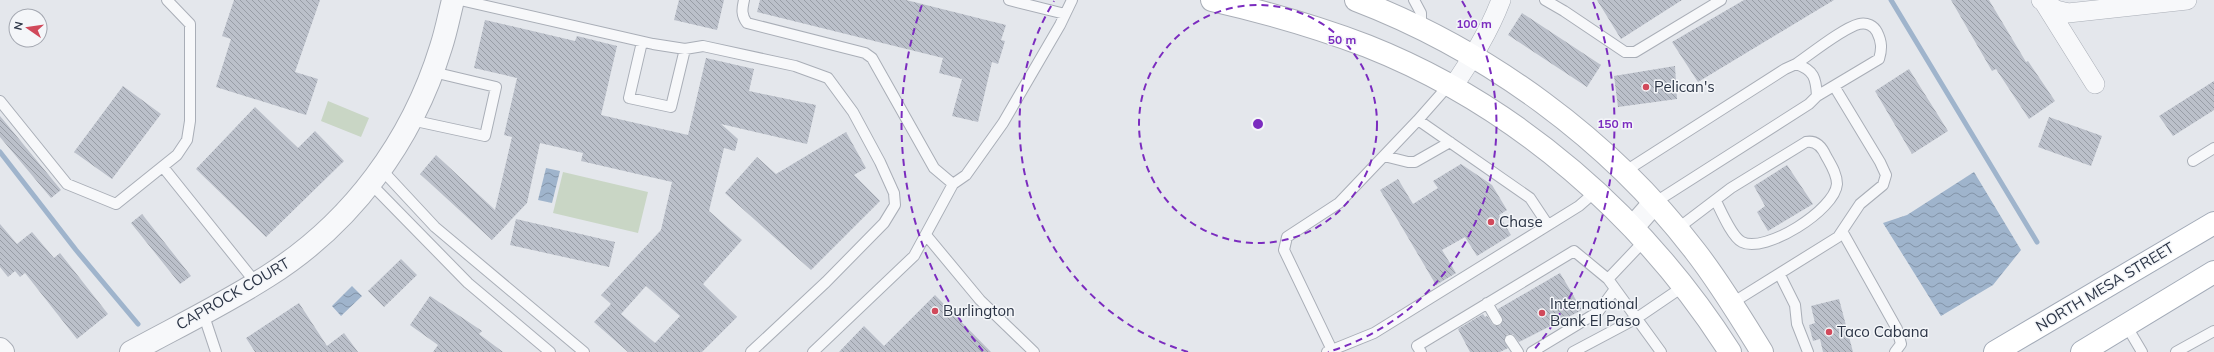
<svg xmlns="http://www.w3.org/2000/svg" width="2214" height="352" viewBox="0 0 2214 352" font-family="Mulish,sans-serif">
  <defs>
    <pattern id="water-waves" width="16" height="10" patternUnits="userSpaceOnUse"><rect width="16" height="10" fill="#9fb4cc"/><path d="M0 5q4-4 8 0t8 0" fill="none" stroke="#8293a7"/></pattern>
    <pattern id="building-back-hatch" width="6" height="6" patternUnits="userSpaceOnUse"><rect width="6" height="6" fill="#bbc0ca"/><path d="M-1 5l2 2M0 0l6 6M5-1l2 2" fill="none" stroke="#989da6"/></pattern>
  </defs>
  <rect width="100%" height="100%" fill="#e4e7ec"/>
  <path fill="#c9d6c5" d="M 328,101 L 369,118 L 361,137 L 321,121 Z
    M 563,172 L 648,192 L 638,233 L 553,213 Z"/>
  <path fill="url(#water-waves)" d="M 546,168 L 560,171 L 552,203 L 538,200 Z
    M 1974,172 L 2021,250 L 1993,285 L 1941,316 L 1883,223 L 1907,215 Z
    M 352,286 L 362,296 L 341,316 L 332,306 Z"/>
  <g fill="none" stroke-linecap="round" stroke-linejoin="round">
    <path stroke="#9fb4cc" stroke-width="5" d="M 1891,0 L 2037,242
      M 0,152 L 76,250 L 138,324"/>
  </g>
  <path fill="url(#building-back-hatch)" fill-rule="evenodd" d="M 234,0 L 320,0 L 295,72 L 318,79 L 306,115 L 216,87 L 231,39 L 222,36 Z
    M 679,0 L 724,0 L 717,30 L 674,20 Z
    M 760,0 L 906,0 L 1006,25 L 1001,40 L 1005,41 L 998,64 L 992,62 L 978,122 L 952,116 L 962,79 L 939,73 L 943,58 L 757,12 Z
    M 1597,0 L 1682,0 L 1621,39 Z
    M 1744,0 L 1834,0 L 1698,82 L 1672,42 Z
    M 1951,0 L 1989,0 L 2026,62 L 2028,61 L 2055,101 L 2029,119 L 1996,69 L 1992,71 Z
    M 1522,13 L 1601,65 L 1587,87 L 1508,35 Z
    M 485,20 L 575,41 L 577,36 L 617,46 L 601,115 L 688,135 L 706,58 L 754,69 L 749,91 L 816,105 L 807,144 L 721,124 L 738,139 L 735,151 L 724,148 L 709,211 L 742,240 L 703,284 L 737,317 L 702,352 L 628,352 L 594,322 L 611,304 L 601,295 L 661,230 L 672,182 L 581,161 L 583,153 L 540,143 L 527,203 L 492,240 L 420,174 L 436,155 L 495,210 L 512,137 L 504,135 L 517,78 L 474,68 ZM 646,286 L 680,316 L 655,343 L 621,314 Z
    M 1675,66 L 1677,99 L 1618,107 L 1614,76 Z
    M 1909,69 L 1948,131 L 1912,154 L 1875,91 Z
    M 2214,81 L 2214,110 L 2173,136 L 2159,116 Z
    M 123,86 L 161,114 L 112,179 L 74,152 Z
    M 255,107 L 298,148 L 315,131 L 344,161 L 266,237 L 196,169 Z
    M 0,116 L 61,190 L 51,198 L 0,137 Z
    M 2049,117 L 2102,136 L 2091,166 L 2038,147 Z
    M 846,132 L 866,168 L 854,175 L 880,201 L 811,270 L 725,193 L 757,157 L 776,174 Z
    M 1461,164 L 1492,185 L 1507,210 L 1499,215 L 1511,235 L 1477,256 L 1465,237 L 1442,250 L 1456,273 L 1436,285 L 1380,190 L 1398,179 L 1413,204 L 1438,188 L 1433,181 Z
    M 1787,165 L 1813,204 L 1768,231 L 1757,212 L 1765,206 L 1754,186 Z
    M 142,214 L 191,276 L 180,284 L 131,223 Z
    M 516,219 L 615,242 L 609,267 L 510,245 Z
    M 0,224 L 17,244 L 32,232 L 54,258 L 60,253 L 108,314 L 77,339 L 25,273 L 20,277 L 15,271 L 8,277 L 0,267 Z
    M 401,259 L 417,275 L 384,307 L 368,291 Z
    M 1560,273 L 1582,310 L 1519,342 L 1513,334 L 1507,334 L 1504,340 L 1508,348 L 1500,352 L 1470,352 L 1458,329 L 1483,314 L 1485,317 L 1487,316 L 1493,325 L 1500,326 L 1503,320 L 1498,309 Z
    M 935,295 L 991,352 L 839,352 L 864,326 L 884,346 Z
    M 430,296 L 482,331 L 479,334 L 503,352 L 433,352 L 438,345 L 410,325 Z
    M 1839,299 L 1853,352 L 1823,352 L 1820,339 L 1813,341 L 1809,325 L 1815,323 L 1811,306 Z
    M 299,303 L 327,346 L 344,333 L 358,352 L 255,352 L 246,338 Z"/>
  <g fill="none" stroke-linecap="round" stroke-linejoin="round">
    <g stroke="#a9aeb7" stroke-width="12">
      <path id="service" d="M 460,0 L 653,44 L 685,49 L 703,46 L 795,66 L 828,78 L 853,112 L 880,162 L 894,193 L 895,205 L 884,223 L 826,282 L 751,352
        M 744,0 C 742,9 741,15 747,23 L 865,53 L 872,58 L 934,168 L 953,184
        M 1009,0 L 1065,14
        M 1414,0 L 1421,13 L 1421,29
        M 1545,0 L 1564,11 L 1625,52 L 1635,52 L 1721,0
        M 642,42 L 629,98 L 671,107 L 685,49
        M 1796,64 C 1812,53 1843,28 1859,24 C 1867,22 1874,26 1877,32 C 1882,42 1882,49 1879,59 L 1817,96
        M 1448,86 L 1418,120 L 1530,198 L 1548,225
        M 0,101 L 67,184 L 116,204 L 177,155 L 187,140 L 190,121 L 190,24 L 167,0
        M 411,120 L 485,136 L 496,87 L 433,72
        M 1384,156 L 1408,162 L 1415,162 L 1450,142
        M 2193,161 L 2214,148
        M 163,167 L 256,283
        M 381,169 L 435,227 L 584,352
        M 1624,172 L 1785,69 L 1796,64 C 1814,70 1816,78 1817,96 L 1809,104 L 1654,203
        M 371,184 L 468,283 L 550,352
        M 1677,229 L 1731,188 L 1806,142 C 1816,140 1822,147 1826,156 C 1831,165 1837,174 1837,184 C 1835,210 1765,254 1742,242 C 1732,237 1721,211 1716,201
        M 1842,231 L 1897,329 L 1901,344 L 1895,352
        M 926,235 L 980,300 L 1034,352
        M 1645,240 L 1608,279 L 1661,352
        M 1780,275 L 1795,305 L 1797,324 L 1808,352
        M 1487,303 L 1497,320
        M 1732,303 L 1838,237 L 1860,204 L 1883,185 L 1886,175 L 1880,162 L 1834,86
        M 203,313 L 216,352
        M 2126,325 L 2142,352
        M 1510,340 L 1518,352
        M 1332,350 L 1284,250 L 1287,237 L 1339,203 L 1418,120
        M 813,352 L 914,256 L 953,184 L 966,175 L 1003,123 L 1060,25 L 1072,0
        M 1327,352 L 1374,333 L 1579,206 L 1595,192
        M 1421,352 L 1417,346 L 1574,251 L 1608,279
        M 1532,352 L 1598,312 L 1615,289
        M 1573,352 L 1637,318 L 1684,286
        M 2176,352 L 2214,331"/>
    </g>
    <g stroke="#a9aeb7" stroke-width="20">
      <path id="minor" d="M 2041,0 L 2056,10 L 2068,13 L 2187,0
        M 2045,4 L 2095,84
        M 1452,88 C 1471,60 1489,32 1501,0"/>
    </g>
    <g stroke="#a9aeb7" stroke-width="24">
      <path id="tertiary" d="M 1633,227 L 1654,203
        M 0,349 L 3,352
        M 131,352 C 177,327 224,304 268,276 C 352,223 412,141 441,47 C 446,32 449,16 453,0"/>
    </g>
    <g stroke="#a9aeb7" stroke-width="24">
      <path id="secondary" d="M 1212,0 C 1265,12 1317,27 1367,46 C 1516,105 1645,218 1730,352
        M 1356,0 C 1487,50 1610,140 1695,251 C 1720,283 1741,318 1762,352"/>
    </g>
    <g stroke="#a3abb8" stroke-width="24">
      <path id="primary" d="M 1995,352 L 2214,223
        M 2082,352 L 2214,272"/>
    </g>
    <use href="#service" stroke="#f7f8fa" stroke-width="10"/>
    <use href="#minor" stroke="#f7f8fa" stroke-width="19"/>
    <use href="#tertiary" stroke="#f7f8fa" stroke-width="22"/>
    <use href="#secondary" stroke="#fff" stroke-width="22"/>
    <use href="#primary" stroke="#fff" stroke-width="22"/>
  </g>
  <g fill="none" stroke="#7b2cbf" stroke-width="2" stroke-dasharray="7 5">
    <circle cx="1258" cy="124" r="119"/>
    <path d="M1188 352A238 238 0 0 1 1054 1M1462 1A238 238 0 0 1 1328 352"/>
    <path d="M983 351A357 357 0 0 1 923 2M1593 2A357 357 0 0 1 1533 351"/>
  </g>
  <g fill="#d1495b" stroke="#f4f6f9" stroke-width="1.5">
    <circle cx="1646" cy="87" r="4"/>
    <circle cx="1491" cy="222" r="4"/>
    <circle cx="935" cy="311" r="4"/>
    <circle cx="1542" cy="313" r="4"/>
    <circle cx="1829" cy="332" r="4"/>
  </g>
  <g text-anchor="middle" stroke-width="3" stroke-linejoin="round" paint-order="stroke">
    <g font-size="15" fill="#2b3445" stroke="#f4f6f9" text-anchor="start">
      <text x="1654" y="92">Pelican's</text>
      <text x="1499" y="227">Chase</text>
      <text x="1550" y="309">International<tspan x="1550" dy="17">Bank El Paso</tspan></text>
      <text x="943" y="316">Burlington</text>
      <text x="1837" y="337">Taco Cabana</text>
    </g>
    <g font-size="15" fill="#2b3445" stroke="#f4f6f9">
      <text transform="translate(2105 287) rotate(-31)" y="5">NORTH MESA STREET</text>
      <text transform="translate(233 294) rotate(-30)" y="5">CAPROCK COURT</text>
    </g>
  </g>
  <circle cx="1258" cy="124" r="6" fill="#7b2cbf" stroke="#f4f6f9" stroke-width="2"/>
  <g font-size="12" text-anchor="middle" font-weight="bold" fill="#7b2cbf" stroke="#f4f6f9" stroke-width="3" stroke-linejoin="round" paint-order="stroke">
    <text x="1474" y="28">100 m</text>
    <text x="1342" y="44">50 m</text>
    <text x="1615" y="128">150 m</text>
  </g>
  <g transform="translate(28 28) rotate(283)"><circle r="19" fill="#f4f6f9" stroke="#a4a8b1"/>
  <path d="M0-3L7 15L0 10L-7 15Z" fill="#d1495b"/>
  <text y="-6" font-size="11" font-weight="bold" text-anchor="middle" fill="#2b3445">N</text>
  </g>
</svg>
